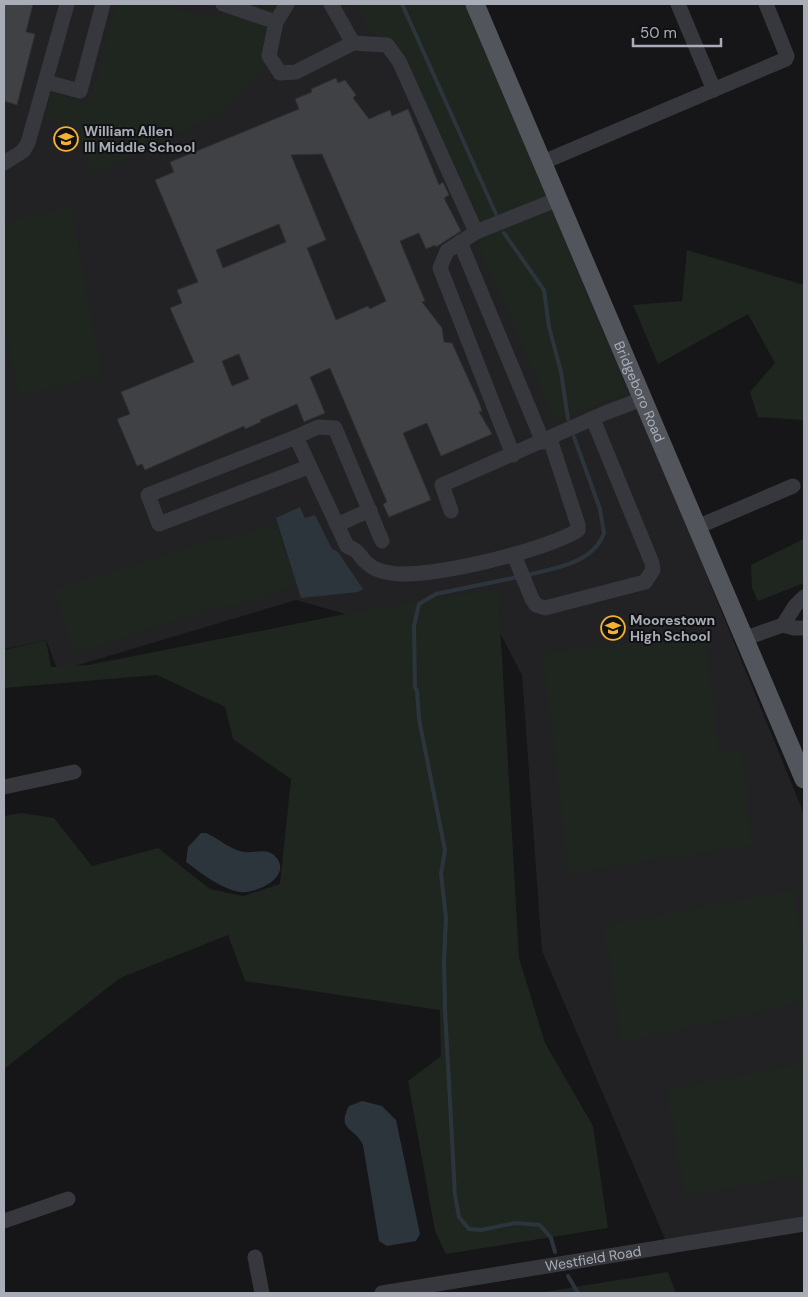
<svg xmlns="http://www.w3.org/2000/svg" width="808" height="1297" viewBox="0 0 808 1297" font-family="'DM Sans',sans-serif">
  <rect width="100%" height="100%" fill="#161618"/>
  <path fill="#222225" d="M 4,4 L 474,4 L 804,814 L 804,1219 L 668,1246 L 542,951 L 522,675 L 479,593 L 353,616 L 296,600 L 58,671 L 46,640 L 4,649 Z"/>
  <path fill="#1e261f" d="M 117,4 L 150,4 L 221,18 L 226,4 L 281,4 L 265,70 L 212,117 L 93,175 L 75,125 L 44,119 L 52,92 L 89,103 Z
    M 357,4 L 468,4 L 627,393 L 556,422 L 484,258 L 465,197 L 413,72 L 372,34 Z
    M 71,207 L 102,375 L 19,396 L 4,325 L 4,222 Z
    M 687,250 L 804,285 L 804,420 L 758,417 L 750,392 L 775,363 L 748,314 L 658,364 L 633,305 L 682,301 Z
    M 276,523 L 297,585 L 237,606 L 225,605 L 74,653 L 55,589 L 214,539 L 222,540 Z
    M 804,539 L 804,583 L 758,601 L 752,588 L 751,565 Z
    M 498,588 L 519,958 L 545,1043 L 593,1126 L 608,1228 L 446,1254 L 435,1231 L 408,1081 L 441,1056 L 440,1010 L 245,981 L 228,935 L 120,978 L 4,1069 L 4,816 L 21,813 L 54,818 L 92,866 L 158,848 L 210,889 L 243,896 L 280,884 L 291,779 L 233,739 L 225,707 L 157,675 L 4,688 L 4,650 L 46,640 L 51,667 L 89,665 L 345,614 Z
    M 705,633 L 719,751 L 742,749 L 752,845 L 569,873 L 542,654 Z
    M 793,890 L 804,955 L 804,1002 L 621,1042 L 604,926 Z
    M 804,1063 L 804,1174 L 685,1196 L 667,1090 Z
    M 668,1272 L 676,1293 L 538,1293 Z"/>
  <path fill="#2c353c" d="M 300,507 L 305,518 L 315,515 L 332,549 L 338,552 L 363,589 L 358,592 L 301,598 L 276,518 Z
    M 201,833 L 206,833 C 218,838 231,850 244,852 C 254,853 266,848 274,855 C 295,875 258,894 240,892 C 221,889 201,873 186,862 L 188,847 Z
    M 362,1101 L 382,1106 L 396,1120 L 420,1234 L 416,1241 L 387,1246 L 379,1241 L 363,1145 C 355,1127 336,1131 349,1106 Z"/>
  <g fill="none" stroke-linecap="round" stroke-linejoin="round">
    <path stroke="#2c353c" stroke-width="4" d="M 402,4 L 496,214
      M 504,233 L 544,290 L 549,327 L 561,372 L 568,419
      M 527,575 C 553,569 594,563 604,533 L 600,509 L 574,437
      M 518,577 L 436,594 L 419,604 L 414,626 L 415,687 L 417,691 L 419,719 L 445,850 L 441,874 L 446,918 L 444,960 L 445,1009 L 455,1195 L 459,1217 L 469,1229 L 481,1230 L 515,1223 L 540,1225 L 551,1238 L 555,1252
      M 568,1276 L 578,1293"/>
  </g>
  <path fill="#404145" stroke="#303034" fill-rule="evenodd" d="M 4,4 L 33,4 L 26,32 L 35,34 L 17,105 L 4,101 Z
    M 336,78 L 338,83 L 345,80 L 356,95 L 353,98 L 369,119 L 390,110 L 392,116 L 408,109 L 439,185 L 443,182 L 449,195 L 444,198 L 461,231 L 436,247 L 435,245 L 426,249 L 419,233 L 400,241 L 425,301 L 422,302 L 442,328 L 444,342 L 452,343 L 478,400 L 482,411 L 479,412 L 492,434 L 441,456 L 427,423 L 403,433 L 431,500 L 389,517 L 383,504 L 387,502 L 330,368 L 310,377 L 325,413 L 304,422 L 297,404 L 260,420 L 261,422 L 245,429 L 244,426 L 145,470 L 142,464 L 137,466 L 117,419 L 130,414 L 121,392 L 194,362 L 170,308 L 182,303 L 177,290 L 198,282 L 155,180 L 174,172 L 170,162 L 299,109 L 295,99 L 312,92 L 311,89 ZM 322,154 L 386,301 L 370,309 L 368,306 L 336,320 L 307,248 L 326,240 L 291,155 ZM 279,224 L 286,242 L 223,268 L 216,250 ZM 239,354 L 249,379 L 232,386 L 222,361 Z"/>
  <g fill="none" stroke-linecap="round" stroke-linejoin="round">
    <g stroke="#37383d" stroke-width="15">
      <path d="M 223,4 L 276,22"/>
      <path d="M 287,4 L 276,22 L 269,56 L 280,73 L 296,72 L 353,43 L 387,45 L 399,61 L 476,232"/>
      <path d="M 331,4 L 353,43"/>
      <path d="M 678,4 L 714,90"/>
      <path d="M 46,82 L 80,91 L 103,4"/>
      <path d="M 4,163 L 23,151 L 28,143 L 67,4"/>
      <path d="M 541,163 L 786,59 L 787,56 L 766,4"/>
      <path d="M 460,242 L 543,442"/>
      <path d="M 296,437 L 318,427 L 335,428 L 382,541"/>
      <path d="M 513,455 L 440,268 L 447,251 L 476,232 L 556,200"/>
      <path d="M 308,467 L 159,524 L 148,495 L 296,437 L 347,546 C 361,552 357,554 367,563 C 373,569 383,572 391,573 C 425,580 548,550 578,530 L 578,525 L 550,439"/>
      <path d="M 451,511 L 442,485 L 605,413 L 642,399"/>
      <path d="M 337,525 L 370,510"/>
      <path d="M 697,527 L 793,486"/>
      <path d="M 514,555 L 532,599 L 536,605 L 545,608 L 645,582 L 653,570 L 652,563 L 593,419"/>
      <path d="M 783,625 L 795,606 L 804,597"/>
      <path d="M 746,638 L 783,625 L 794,628 L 804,628"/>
      <path d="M 4,787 L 74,772"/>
      <path d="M 4,1221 L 68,1199"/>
      <path d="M 255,1257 L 262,1293"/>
      <path id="s1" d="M 382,1293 L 804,1224"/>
    </g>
    <path stroke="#53555c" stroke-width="19" id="s2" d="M 475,4 L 804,779"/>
  </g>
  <defs>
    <g id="school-ring" transform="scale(1.25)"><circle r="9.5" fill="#111113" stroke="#f2b134" stroke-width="1.5"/><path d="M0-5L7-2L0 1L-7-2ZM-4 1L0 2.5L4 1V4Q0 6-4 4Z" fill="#f2b134"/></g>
  </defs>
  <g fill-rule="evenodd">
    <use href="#school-ring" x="66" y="139"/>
    <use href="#school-ring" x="613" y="628"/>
  </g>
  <g text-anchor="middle" stroke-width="4" stroke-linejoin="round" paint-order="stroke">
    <g font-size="14" font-weight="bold" fill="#a8adb8" stroke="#111113" text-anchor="start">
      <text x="84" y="136">William Allen<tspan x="84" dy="16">III Middle School</tspan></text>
      <text x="630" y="625">Moorestown<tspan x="630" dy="16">High School</tspan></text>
    </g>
    <g font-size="14" fill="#a8adb8" stroke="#111113">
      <text dy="5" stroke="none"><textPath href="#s2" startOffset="421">Bridgeboro Road</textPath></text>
      <text dy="5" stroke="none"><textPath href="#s1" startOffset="214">Westfield Road</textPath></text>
    </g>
  </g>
  <rect width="808" height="1297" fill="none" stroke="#a8adb8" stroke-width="10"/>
  <path d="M633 38v8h88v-8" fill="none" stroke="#a8adb8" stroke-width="2.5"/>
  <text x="640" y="38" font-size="15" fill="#a8adb8" stroke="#111113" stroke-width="4" paint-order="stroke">50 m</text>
</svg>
